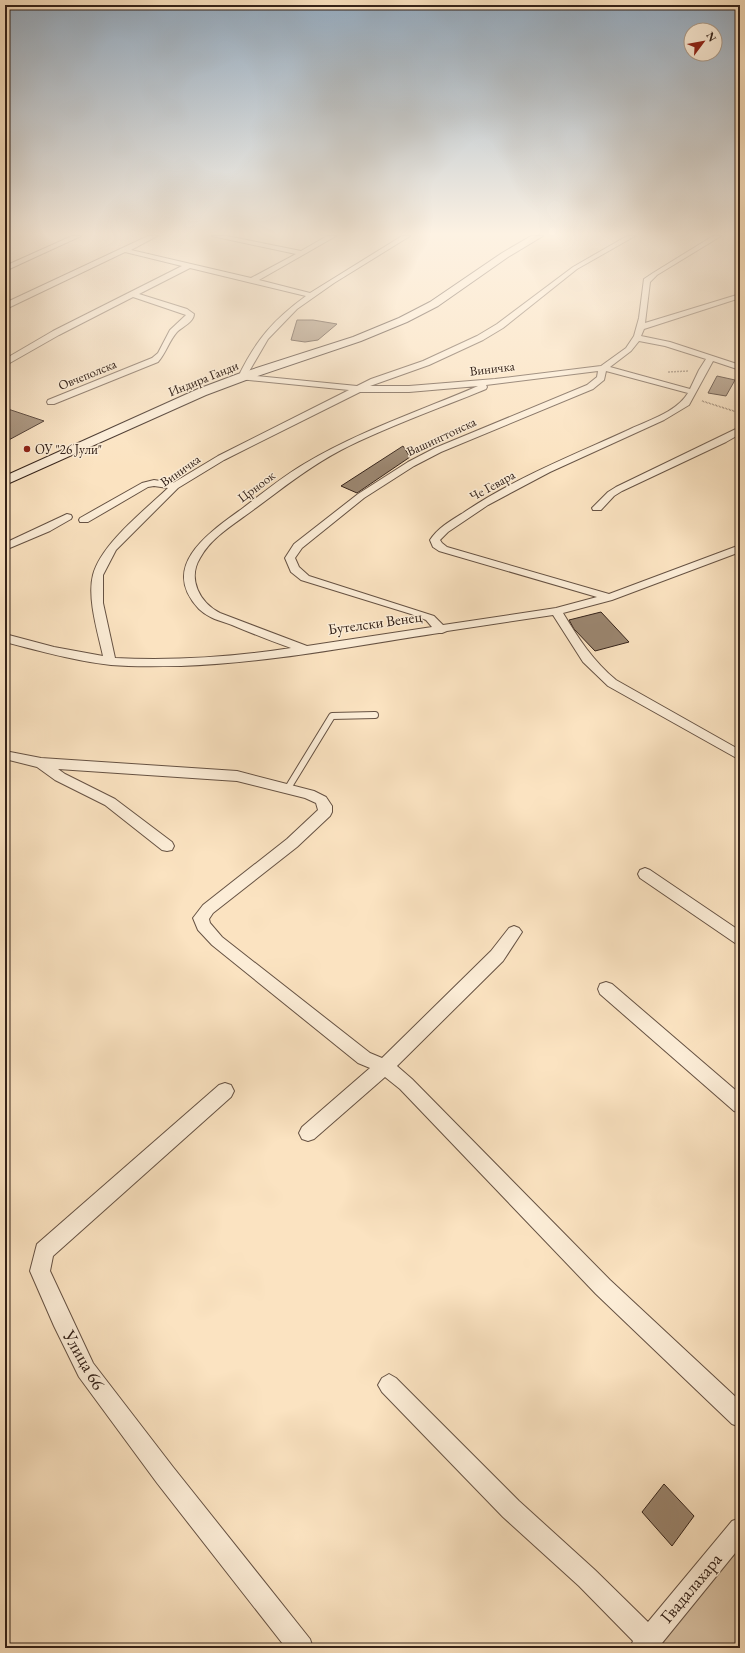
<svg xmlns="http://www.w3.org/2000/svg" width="745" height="1653" viewBox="0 0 745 1653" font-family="'EB Garamond',serif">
  <rect width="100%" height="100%" fill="#fbe3c1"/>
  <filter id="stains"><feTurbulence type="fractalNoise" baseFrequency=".005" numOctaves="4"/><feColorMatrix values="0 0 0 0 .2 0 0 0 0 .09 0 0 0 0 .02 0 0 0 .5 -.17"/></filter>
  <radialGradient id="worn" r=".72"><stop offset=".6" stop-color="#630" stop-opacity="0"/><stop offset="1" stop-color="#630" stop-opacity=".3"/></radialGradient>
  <path fill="#d9c2a4" stroke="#86725e" d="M 740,1543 L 740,1648 L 658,1648 Z"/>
  <path fill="#9b8670" stroke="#342219" d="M 297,320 L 313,320 L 337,324 L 318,340 L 305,342 L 291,340 Z
    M 717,376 L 735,380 L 726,396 L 708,393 Z
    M 5,408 L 44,421 L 5,442 Z
    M 403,446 L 410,457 L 360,491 L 357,493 L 341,486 Z
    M 601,612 L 629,642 L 595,651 L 574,629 L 569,620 Z
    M 664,1484 L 694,1516 L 672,1546 L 642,1512 Z"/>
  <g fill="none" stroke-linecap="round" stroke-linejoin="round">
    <g stroke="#665243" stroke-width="8">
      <path id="lane" d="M 288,788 L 332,716 L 375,715"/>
    </g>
    <g stroke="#665243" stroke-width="2">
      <path id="street" d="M 72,236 L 81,236 L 5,271 L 5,266 Z
        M 148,236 L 157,236 L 131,250 L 251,278 L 296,254 L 212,236 L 227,236 L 301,251 L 327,236 L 336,236 L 259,280 L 310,293 L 402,236 L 410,236 L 334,283 L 297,309 L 268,339 L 247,375 L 357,386 L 371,379 L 423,361 L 477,336 L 497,324 L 573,267 L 627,236 L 635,236 L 577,269 L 503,328 L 483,340 L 429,365 L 370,386 L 409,386 L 495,379 L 601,366 L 626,348 L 634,336 L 639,318 L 644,279 L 653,273 L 713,236 L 721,236 L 657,275 L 650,282 L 645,323 L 740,294 L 740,298 L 644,329 L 641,336 L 670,342 L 740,365 L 740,370 L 713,361 L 689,405 L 664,420 L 550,472 L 488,505 L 448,532 L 440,540 L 442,543 L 447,547 L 609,594 L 740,545 L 740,552 L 612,600 L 563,613 C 578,638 593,661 616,680 L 740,750 L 740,760 L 608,686 L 583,662 L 553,615 L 447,631 L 442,633 L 439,633 C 353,646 268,663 181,666 C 158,666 135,667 111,665 C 75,661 40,651 5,642 L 5,634 L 54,647 L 103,656 C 98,633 87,598 93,575 C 101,544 145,510 168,488 L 154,486 L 148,487 L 88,522 L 80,522 L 79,520 L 80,518 L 142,483 L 154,480 L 173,483 L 218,456 L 349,390 L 239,379 L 238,377 C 256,340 273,320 306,296 L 190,268 L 139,294 L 187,309 L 194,314 C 194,322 182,327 177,332 C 169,341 166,353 158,362 L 54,404 L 48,404 L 47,402 L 48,400 L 152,358 L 158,353 L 170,330 L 186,315 L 133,297 L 59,335 L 8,364 L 5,364 L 5,359 L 53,331 L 182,266 L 125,252 L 8,308 L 5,308 L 5,303 ZM 639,341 L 665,346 L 706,359 L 699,370 L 690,389 L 610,367 L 631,351 ZM 598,371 L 597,377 L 587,385 L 435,448 L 408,462 L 358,494 L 294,544 L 285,558 L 291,572 L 301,580 L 411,614 L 426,620 L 432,627 L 307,646 L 220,613 C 200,603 187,579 200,558 C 211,538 231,526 249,513 C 279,491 307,468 341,450 C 388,426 438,409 486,389 L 487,387 L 486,385 ZM 606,371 L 688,393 C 676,413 646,421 626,431 C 571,456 513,479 463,513 C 450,521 438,528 430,540 L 433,547 L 439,551 L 597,597 L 556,608 L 443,625 L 434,616 L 309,576 L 299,567 L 295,558 L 302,548 L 364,498 L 414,466 L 441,452 L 593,389 L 604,380 ZM 478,386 C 420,411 359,431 304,464 C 282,477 263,493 243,508 C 210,532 158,566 199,609 C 208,618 221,621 232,625 C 251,633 271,641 291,648 C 233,657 173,661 115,658 L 103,603 L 103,575 L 116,550 L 178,488 L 224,460 L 360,392 L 409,392 Z
        M 740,427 L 740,434 L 726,442 L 622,491 L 614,496 L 601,510 L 593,510 L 592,508 L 608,492 L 616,487 Z
        M 67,514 L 71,515 L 72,517 L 71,519 L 50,531 L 5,550 L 5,543 Z
        M 5,751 L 41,758 L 237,771 L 314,791 L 326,797 L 332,806 L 332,812 L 330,816 L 297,847 L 213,913 L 209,919 L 210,923 L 222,937 L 370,1053 L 382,1058 L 491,951 L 509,928 L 514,926 L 519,928 L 522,932 L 503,961 L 397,1066 L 412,1079 L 610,1280 L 740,1401 L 740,1427 L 732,1424 L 596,1294 L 400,1089 L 385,1077 L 314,1139 L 308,1141 L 302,1139 L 299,1133 L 302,1127 L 370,1068 L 358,1063 L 212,945 L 198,930 L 193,918 L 203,905 L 287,839 L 318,810 L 316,803 L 305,798 L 237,781 L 58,769 L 65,774 L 115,799 L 172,842 L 174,846 L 172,850 L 167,851 L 162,850 L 105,805 L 55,780 L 37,767 L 5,759 Z
        M 645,868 L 650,870 L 740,931 L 740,945 L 735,943 L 640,878 L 638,874 L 640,870 Z
        M 606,982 L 612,984 L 740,1094 L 740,1113 L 734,1111 L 600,994 L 598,989 L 600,984 Z
        M 225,1083 L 231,1085 L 234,1091 L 231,1097 L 53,1256 L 50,1271 L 93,1363 L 173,1467 L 310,1639 L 313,1648 L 286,1648 L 157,1483 L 79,1377 L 54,1326 L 30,1271 L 37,1244 L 219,1085 Z
        M 389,1374 L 396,1378 L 519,1501 L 595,1570 L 648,1622 L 732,1521 L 740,1518 L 740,1547 L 658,1648 L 630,1648 L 633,1641 L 579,1586 L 503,1517 L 382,1392 L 378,1385 L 382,1378 Z"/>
    </g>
    <g stroke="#342219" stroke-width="2">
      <path id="secondary" d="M 531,236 L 543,236 L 508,257 L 438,306 L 407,322 L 361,341 L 246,380 L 206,395 L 5,485 L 5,476 L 198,389 L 238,374 L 353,337 L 399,318 L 430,302 L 502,253 Z"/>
    </g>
    <path stroke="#342219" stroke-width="1.5" stroke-dasharray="0.5 1" stroke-linecap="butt" d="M 668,372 L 689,371
      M 702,401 L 740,413"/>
    <use href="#lane" stroke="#fcedd7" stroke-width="6"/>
    <use href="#street" fill="#fcedd7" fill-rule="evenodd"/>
    <use href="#secondary" fill="#fcedd7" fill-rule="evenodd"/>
  </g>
  <linearGradient id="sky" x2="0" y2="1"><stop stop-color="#94acc2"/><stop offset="0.5" stop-color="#fdf2e3"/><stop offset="1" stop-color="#fdf2e3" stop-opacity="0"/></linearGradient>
  <rect width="745" height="468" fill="url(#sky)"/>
  <circle fill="#8f2418" stroke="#fcedd7" stroke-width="1.5" cx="27" cy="449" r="4"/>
  <g text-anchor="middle" stroke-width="3" stroke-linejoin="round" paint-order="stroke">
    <g font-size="13" fill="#342219" stroke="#fcedd7">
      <text transform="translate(492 368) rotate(-7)" y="5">Виничка</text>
      <text transform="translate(87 374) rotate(-22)" y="5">Овчеполска</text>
      <text transform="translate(203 378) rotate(-22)" y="5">Индира Ганди</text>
      <text transform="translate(441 436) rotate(-25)" y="5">Вашингтонска</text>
      <text transform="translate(180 470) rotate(-35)" y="5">Виничка</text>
      <text transform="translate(492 485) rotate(-29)" y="5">Че Гевара</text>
      <text transform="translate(256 486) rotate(-37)" y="5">Црноок</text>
    </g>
    <g font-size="13" fill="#342219" stroke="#fcedd7" text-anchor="start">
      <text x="35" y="454">ОУ "26 Јули"</text>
    </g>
    <g font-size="15" fill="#342219" stroke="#fcedd7">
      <text transform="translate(375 623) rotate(-8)" y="5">Бутелски Венец</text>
    </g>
    <g font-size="18" fill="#342219" stroke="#fcedd7">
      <text transform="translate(84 1360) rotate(60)" y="6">Улица 66</text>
      <text transform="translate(691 1588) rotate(-50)" y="6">Гвадалахара</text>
    </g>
  </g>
  <rect width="745" height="1653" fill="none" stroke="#fbe3c1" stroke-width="20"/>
  <rect x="6" y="6" width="733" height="1641" fill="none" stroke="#342219" stroke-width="2"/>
  <rect x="10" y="10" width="725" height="1633" fill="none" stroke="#342219"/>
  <g transform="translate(703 42) rotate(58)"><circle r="19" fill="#fcedd7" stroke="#ac9c8b"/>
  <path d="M0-3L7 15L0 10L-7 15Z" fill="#8f2418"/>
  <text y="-6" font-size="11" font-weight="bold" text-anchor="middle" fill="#342219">N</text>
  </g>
  <rect width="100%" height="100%" filter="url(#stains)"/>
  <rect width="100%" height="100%" fill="url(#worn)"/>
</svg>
